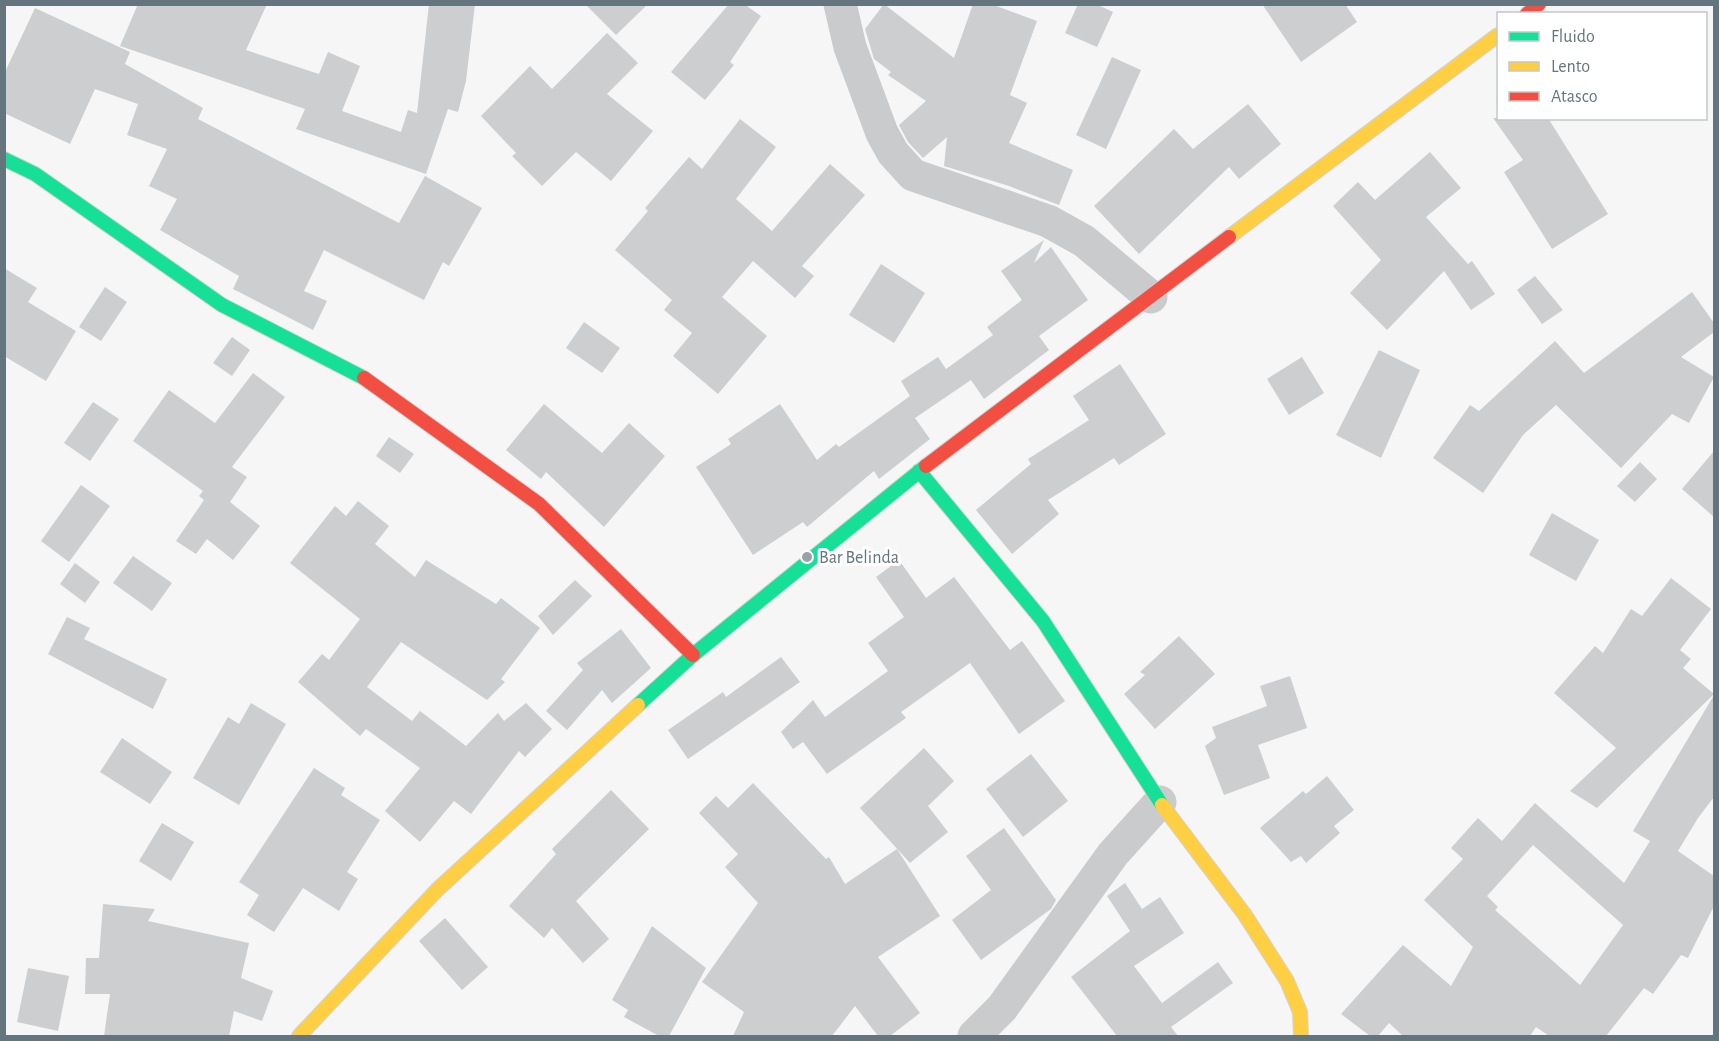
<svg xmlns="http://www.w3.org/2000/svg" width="1719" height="1041" viewBox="0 0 1719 1041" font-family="'Alegreya Sans',sans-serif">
  <rect width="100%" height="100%" fill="#f6f6f6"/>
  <path fill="#cdced0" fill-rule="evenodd" d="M 138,4 L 267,4 L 246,50 L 319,74 L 328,52 L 360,66 L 342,111 L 401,132 L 408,110 L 417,113 L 429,4 L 475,4 L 466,81 L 458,112 L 448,109 L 426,174 L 296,129 L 305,109 L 120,46 Z
    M 585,4 L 648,4 L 616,35 Z
    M 729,4 L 744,4 L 761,16 L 730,62 L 734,65 L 705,100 L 671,72 Z
    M 884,4 L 954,58 L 973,4 L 991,4 L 1037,21 L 1010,95 L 1027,103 L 1009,143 L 1073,170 L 1059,205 L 1009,186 L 944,166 L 947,137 L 923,158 L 908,142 L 899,125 L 926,101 L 888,75 L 891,72 L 874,59 L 865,29 Z
    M 1078,4 L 1096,4 L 1113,12 L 1097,47 L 1065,33 Z
    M 1262,4 L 1345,4 L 1357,22 L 1301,62 Z
    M 35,8 L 130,52 L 125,64 L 203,108 L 198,119 L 399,223 L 425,176 L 482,208 L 449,266 L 443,262 L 424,300 L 324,250 L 304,291 L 327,301 L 313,330 L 233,289 L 239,276 L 160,230 L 177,199 L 149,186 L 167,149 L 127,135 L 138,104 L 95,89 L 70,144 L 4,113 L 4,74 Z
    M 607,33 L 638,63 L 607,94 L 653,131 L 611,181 L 576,152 L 542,186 L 512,156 L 516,153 L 481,116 L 530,66 L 552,89 Z
    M 1112,57 L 1141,70 L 1106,149 L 1076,135 Z
    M 1248,104 L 1281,144 L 1239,179 L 1229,167 L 1139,254 L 1094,206 L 1174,129 L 1193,149 Z
    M 1493,118 L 1548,118 L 1608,214 L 1552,249 L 1504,172 L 1523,160 Z
    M 740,119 L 776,147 L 736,199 L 772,231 L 830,164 L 865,195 L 802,266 L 814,276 L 795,298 L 753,261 L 722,297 L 767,336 L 718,394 L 673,356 L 692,333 L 664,310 L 672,300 L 615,250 L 648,211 L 645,208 L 689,157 L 702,169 Z
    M 1430,152 L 1461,188 L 1426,217 L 1468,264 L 1472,261 L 1495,294 L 1471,310 L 1444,271 L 1387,330 L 1350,293 L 1381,260 L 1333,206 L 1358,182 L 1375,200 Z
    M 1044,240 L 1034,263 L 1051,247 L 1088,300 L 1039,336 L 1049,350 L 984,399 L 971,380 L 915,418 L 930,439 L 879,479 L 874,471 L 807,527 L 803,522 L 753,555 L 696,467 L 731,444 L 728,439 L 780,404 L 817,460 L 836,444 L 839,447 L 910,396 L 901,381 L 938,357 L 946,369 L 993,335 L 987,327 L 1022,300 L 1001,271 Z
    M 881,264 L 925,293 L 894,343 L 849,315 Z
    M 4,268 L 37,288 L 28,302 L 76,331 L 46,381 L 4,356 Z
    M 1535,276 L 1563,310 L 1542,324 L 1517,290 Z
    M 105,287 L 127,302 L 101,341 L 79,327 Z
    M 1692,292 L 1714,323 L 1714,332 L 1681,357 L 1714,377 L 1689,423 L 1672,414 L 1621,468 L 1556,405 L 1523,435 L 1483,493 L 1433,458 L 1470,405 L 1479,411 L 1555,341 L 1584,373 Z
    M 584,322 L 620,348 L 602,373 L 566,348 Z
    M 232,337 L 250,350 L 232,376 L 213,363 Z
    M 1379,350 L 1420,370 L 1381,458 L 1336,435 Z
    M 1302,357 L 1324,393 L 1289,415 L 1267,379 Z
    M 1120,364 L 1166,434 L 1119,465 L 1114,458 L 1048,500 L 1059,514 L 1012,554 L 976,510 L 1031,464 L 1028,459 L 1089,420 L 1073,396 Z
    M 253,373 L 285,397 L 232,467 L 247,477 L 230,502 L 260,526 L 233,560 L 207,539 L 196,554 L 176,541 L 204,500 L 199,496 L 203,491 L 133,441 L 169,390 L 215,423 Z
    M 93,402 L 119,419 L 90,461 L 64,443 Z
    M 544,404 L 602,453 L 629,423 L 665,456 L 604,527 L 546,472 L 541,479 L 506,450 Z
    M 389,437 L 414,454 L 400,473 L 376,456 Z
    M 1714,451 L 1714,517 L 1682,489 Z
    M 1640,462 L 1657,479 L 1635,502 L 1617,486 Z
    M 81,485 L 110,506 L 69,562 L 41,541 Z
    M 358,501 L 389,526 L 375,544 L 415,577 L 426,560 L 496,604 L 501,598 L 540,628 L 501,679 L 505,682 L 487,700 L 401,642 L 367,687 L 412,721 L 420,711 L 466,746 L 498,713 L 504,721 L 526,703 L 552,729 L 525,757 L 519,751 L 471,814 L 454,801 L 420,842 L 385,811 L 420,768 L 366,729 L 360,736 L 298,682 L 322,654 L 329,660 L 360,619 L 290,563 L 335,506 L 346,516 Z
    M 1552,513 L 1599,540 L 1576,581 L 1529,555 Z
    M 133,556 L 172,583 L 152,611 L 113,583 Z
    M 899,560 L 926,598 L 954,577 L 1010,650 L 1022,641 L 1065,701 L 1019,734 L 970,663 L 901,712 L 906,718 L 827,774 L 803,742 L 793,749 L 781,732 L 813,700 L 825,717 L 888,671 L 868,643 L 904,617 L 876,577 Z
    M 75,563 L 100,582 L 85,603 L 60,584 Z
    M 1671,578 L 1711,609 L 1680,650 L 1691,659 L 1683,668 L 1714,694 L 1597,808 L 1570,791 L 1616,748 L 1554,693 L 1595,646 L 1603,653 L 1631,609 L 1642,616 Z
    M 575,580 L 592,596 L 553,635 L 538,616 Z
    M 67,617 L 90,628 L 84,639 L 167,679 L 153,709 L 48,654 Z
    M 621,629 L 651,668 L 612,703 L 602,690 L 567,730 L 546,711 L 583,670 L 577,663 Z
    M 1179,636 L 1215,674 L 1155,729 L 1124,694 L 1145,675 L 1140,672 Z
    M 781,657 L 800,682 L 688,759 L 668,730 L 723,692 L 726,697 Z
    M 1290,676 L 1307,728 L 1258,745 L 1270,778 L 1224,795 L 1205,746 L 1216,738 L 1212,727 L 1267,706 L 1260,686 Z
    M 1714,695 L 1714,797 L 1698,818 L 1678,851 L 1714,876 L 1714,906 L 1688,958 L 1681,955 L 1653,994 L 1644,988 L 1606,1036 L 1549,1036 L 1536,1027 L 1530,1036 L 1403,1036 L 1389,1023 L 1378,1036 L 1370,1036 L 1341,1014 L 1403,945 L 1451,986 L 1473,947 L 1424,900 L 1463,859 L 1451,848 L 1478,818 L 1502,841 L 1535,803 L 1624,883 L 1650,841 L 1633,831 ZM 1533,845 L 1623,925 L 1580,985 L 1495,910 L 1498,907 L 1487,896 Z
    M 251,703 L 286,724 L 239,805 L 193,778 L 228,717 L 239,724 Z
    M 122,738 L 172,772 L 150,804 L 100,772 Z
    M 924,748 L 954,781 L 928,806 L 948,832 L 910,863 L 860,808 Z
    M 1031,754 L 1068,801 L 1023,837 L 986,789 Z
    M 314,768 L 345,788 L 341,795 L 380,820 L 347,872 L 358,879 L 339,911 L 303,888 L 274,932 L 247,915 L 259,895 L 239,882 Z
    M 1327,776 L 1354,810 L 1334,826 L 1340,833 L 1306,863 L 1301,856 L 1291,862 L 1260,828 L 1303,791 L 1306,794 Z
    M 753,783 L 826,859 L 829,857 L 845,884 L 897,849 L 940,916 L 878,957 L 920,1013 L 890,1036 L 878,1036 L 855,1006 L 832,1036 L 733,1036 L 744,1012 L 702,982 L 758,903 L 725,867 L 738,854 L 699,813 L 716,796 L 728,808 Z
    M 611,790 L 649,829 L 576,901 L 609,939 L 583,963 L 552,928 L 544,938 L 509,906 L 556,854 L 552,849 Z
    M 162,823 L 194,842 L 171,881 L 139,861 Z
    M 1004,828 L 1056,900 L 1051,909 L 981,960 L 952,920 L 991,890 L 966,856 Z
    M 1125,883 L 1142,909 L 1160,897 L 1184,933 L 1134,966 L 1162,1003 L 1218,962 L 1233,983 L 1171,1027 L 1178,1036 L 1117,1036 L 1071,977 L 1130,931 L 1107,896 Z
    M 103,904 L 155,909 L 148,921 L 249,943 L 241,978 L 273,991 L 262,1021 L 234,1011 L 229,1036 L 104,1036 L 110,994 L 85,994 L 86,958 L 99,958 Z
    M 445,918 L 488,967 L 462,990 L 419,941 Z
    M 652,926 L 706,968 L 669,1036 L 659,1036 L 624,1017 L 628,1010 L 612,1000 Z
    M 28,968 L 69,976 L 58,1031 L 17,1022 Z"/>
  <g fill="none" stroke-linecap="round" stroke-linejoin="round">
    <g stroke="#d2d3d4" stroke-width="16">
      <path id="fast" d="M 4,159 L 35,174 L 222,305 L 364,378
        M 919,471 L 1043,621 L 1162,805
        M 638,705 L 693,655 L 926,466"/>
    </g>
    <g stroke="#d2d3d4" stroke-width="16">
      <path id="slow" d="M 1229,237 L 1498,35
        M 1162,805 L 1245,915 L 1287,981 L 1300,1012 L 1301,1036
        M 299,1036 L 437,890 L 638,705"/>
    </g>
    <g stroke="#d2d3d4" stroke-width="16">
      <path id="jam" d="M 1527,14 L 1539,4
        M 364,378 L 539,504 L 693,655
        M 926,466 L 1229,237"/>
    </g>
    <path stroke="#c9cbcc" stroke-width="33" d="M 840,4 L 850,47 L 882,133 L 893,153 L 913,175 L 1048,221 L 1084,241 L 1151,297
      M 974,1036 L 1002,1008 L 1113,854 L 1160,802"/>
    <use href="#fast" stroke="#16e098" stroke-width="14"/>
    <use href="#slow" stroke="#ffcf43" stroke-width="14"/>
    <use href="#jam" stroke="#f24e42" stroke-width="14"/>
  </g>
  <circle fill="#98a2a8" stroke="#fff" stroke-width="2" cx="807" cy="557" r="6"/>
  <g text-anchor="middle" stroke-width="6" stroke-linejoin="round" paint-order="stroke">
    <g font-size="18" fill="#65757e" stroke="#fff" text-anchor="start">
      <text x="819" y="563">Bar Belinda</text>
    </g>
  </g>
  <rect width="1719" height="1041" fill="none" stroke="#65757e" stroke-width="12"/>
  <rect x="1497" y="12" width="210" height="108" fill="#ffffff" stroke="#c1c8cb" stroke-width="1.5"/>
  <rect x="1509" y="32" width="30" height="9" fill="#16e098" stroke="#c1c8cb" stroke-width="1.5"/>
  <text x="1551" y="42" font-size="18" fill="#65757e">Fluido</text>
  <rect x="1509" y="62" width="30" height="9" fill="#ffcf43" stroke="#c1c8cb" stroke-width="1.5"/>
  <text x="1551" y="72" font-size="18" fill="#65757e">Lento</text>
  <rect x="1509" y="92" width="30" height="9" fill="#f24e42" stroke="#c1c8cb" stroke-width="1.5"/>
  <text x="1551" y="102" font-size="18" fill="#65757e">Atasco</text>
</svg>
